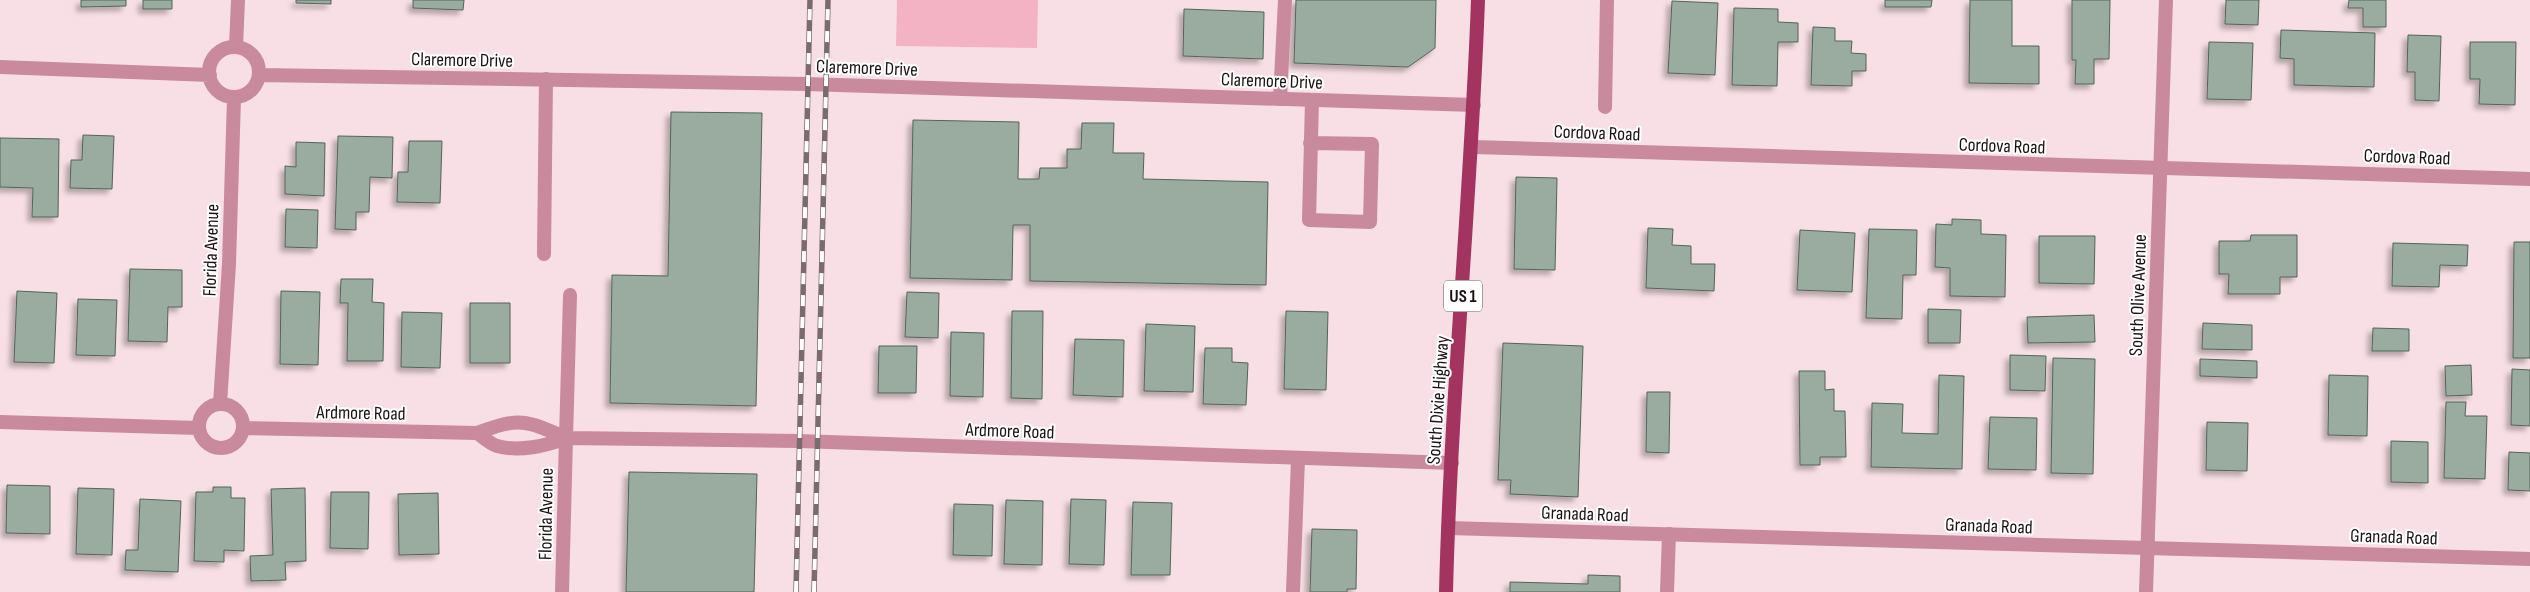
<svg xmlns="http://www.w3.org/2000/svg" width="2530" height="592" viewBox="0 0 2530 592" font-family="'Sofia Sans Condensed',sans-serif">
  <defs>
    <filter id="shadow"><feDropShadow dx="-4.5" dy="4.5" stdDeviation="2.5" flood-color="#0004"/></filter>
  </defs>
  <rect width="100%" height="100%" fill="#f7dfe5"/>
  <path fill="#f3b3c5" d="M 897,0 L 1038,0 L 1037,48 L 896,46 Z"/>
  <path fill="#9aac9f" stroke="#536458" filter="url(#shadow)" d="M 81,0 L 126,0 L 126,6 L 81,7 Z
    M 143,0 L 172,0 L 172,9 L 143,9 Z
    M 296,0 L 331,0 L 331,4 L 296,3 Z
    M 413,0 L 464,0 L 463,10 L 413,8 Z
    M 1296,0 L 1436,0 L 1435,48 L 1408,67 L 1294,63 Z
    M 1885,0 L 1932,0 L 1931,7 L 1885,7 Z
    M 1970,0 L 2012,0 L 2012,46 L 2039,46 L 2039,84 L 1969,83 Z
    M 2072,0 L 2110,0 L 2109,59 L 2094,59 L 2094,84 L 2075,84 L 2076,60 L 2072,60 Z
    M 2226,0 L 2259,0 L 2258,25 L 2225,24 Z
    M 2349,0 L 2386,0 L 2386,27 L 2363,27 L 2363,8 L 2348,8 Z
    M 1672,1 L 1718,3 L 1715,75 L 1668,73 Z
    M 1734,8 L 1778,9 L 1778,22 L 1798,23 L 1798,42 L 1778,42 L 1777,86 L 1732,85 Z
    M 1184,9 L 1264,12 L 1263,59 L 1183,56 Z
    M 1813,27 L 1835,28 L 1835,41 L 1852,41 L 1851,53 L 1866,54 L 1866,71 L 1852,71 L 1852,86 L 1811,85 Z
    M 2281,30 L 2375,33 L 2374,87 L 2294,85 L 2294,59 L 2280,58 Z
    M 2408,35 L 2441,36 L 2439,101 L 2415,100 L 2415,72 L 2407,72 Z
    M 2209,42 L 2253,43 L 2251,100 L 2207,99 Z
    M 2470,42 L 2516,42 L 2515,105 L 2479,104 L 2480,79 L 2470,79 Z
    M 671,112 L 762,113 L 756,406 L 610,403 L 612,275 L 668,276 Z
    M 913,120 L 1019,122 L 1018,179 L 1039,179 L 1040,168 L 1067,168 L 1067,149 L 1081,149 L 1082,123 L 1114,123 L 1113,153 L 1144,153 L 1143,179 L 1268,182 L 1266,285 L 1030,281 L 1030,225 L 1013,225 L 1012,280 L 910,278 Z
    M 83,135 L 114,136 L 112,189 L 70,188 L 71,160 L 82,160 Z
    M 338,136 L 393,137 L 392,178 L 370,177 L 369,212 L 356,212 L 356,230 L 335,229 Z
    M 0,138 L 59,139 L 58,217 L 32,217 L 33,188 L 0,187 Z
    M 409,141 L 442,141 L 440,203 L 397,202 L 398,172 L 408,172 Z
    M 296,142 L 325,143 L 324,196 L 285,194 L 285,166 L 296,167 Z
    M 1516,177 L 1557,178 L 1555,270 L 1514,269 Z
    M 286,209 L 318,210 L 317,248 L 285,247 Z
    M 1952,219 L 1981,220 L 1981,234 L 2006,235 L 2005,297 L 1950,296 L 1950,268 L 1935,267 L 1936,224 L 1952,225 Z
    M 1648,228 L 1673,229 L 1672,245 L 1691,246 L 1691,264 L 1715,264 L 1714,291 L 1646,288 Z
    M 1869,229 L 1917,230 L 1916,275 L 1903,275 L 1902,319 L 1866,318 Z
    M 1800,230 L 1855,233 L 1852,292 L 1797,290 Z
    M 2251,235 L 2297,235 L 2297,277 L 2280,277 L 2280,294 L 2228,294 L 2229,274 L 2219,274 L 2219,241 L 2250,241 Z
    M 2039,236 L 2095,236 L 2094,284 L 2039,283 Z
    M 2514,242 L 2530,242 L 2530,358 L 2513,358 Z
    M 2393,243 L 2468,245 L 2467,266 L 2440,265 L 2439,287 L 2392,286 Z
    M 130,269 L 182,270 L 182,307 L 168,307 L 167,342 L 128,341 Z
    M 341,279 L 373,279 L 372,302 L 384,303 L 383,361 L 347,361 L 348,303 L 340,303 Z
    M 17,291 L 57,293 L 54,363 L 14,362 Z
    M 281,291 L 320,292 L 318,365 L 280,364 Z
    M 907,292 L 939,293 L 938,338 L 905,337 Z
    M 78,299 L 117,300 L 115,356 L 76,355 Z
    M 470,303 L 510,303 L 510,363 L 470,363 Z
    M 1928,309 L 1961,310 L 1960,343 L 1928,343 Z
    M 1012,311 L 1043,311 L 1042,399 L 1011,398 Z
    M 1286,311 L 1328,312 L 1326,390 L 1284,389 Z
    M 402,312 L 442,313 L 440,368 L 401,367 Z
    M 2094,315 L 2095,342 L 2028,343 L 2027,317 Z
    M 2203,323 L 2252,325 L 2252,350 L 2202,349 Z
    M 1146,324 L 1195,326 L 1193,392 L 1144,391 Z
    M 2373,328 L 2409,329 L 2409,351 L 2372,351 Z
    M 951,332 L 984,333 L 983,397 L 950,396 Z
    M 1075,339 L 1124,340 L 1123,397 L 1073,395 Z
    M 1503,343 L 1583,346 L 1578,497 L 1510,494 L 1511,480 L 1498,480 Z
    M 879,346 L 917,346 L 916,393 L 878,393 Z
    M 1205,348 L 1232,348 L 1232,362 L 1248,363 L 1246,405 L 1203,404 Z
    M 2010,355 L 2046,356 L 2045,391 L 2010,390 Z
    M 2053,358 L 2095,359 L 2093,474 L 2051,473 Z
    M 2200,359 L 2257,361 L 2257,378 L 2200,376 Z
    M 2471,365 L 2472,395 L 2446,396 L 2445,366 Z
    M 2512,369 L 2530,370 L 2530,426 L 2511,425 Z
    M 1799,371 L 1825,371 L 1825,390 L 1834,389 L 1834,411 L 1845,411 L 1846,457 L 1820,457 L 1820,465 L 1800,465 Z
    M 1939,375 L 1964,376 L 1962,469 L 1871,467 L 1872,403 L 1903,404 L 1902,433 L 1938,434 Z
    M 2329,375 L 2368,376 L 2367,436 L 2328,435 Z
    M 1647,392 L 1670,392 L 1669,453 L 1646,452 Z
    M 2446,402 L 2466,402 L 2465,416 L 2487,416 L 2485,479 L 2444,478 Z
    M 1990,417 L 2037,418 L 2036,470 L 1988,469 Z
    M 2207,422 L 2248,423 L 2247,471 L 2206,470 Z
    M 2391,441 L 2428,442 L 2428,483 L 2391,482 Z
    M 2509,452 L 2530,453 L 2530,491 L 2508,490 Z
    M 629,472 L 757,474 L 754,592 L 626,592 Z
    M 7,485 L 50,486 L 50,534 L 6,533 Z
    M 213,487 L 231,487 L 231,498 L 245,498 L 244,551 L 224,550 L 224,562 L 194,561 L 196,492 L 213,492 Z
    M 78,488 L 114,489 L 112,555 L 76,554 Z
    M 305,488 L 306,561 L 285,562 L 286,580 L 251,581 L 250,556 L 273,555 L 271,489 Z
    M 331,492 L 369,492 L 368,549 L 330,548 Z
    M 438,493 L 439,554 L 399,555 L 398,494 Z
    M 140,499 L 181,501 L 178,572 L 125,570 L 126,550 L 138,550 Z
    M 1071,499 L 1106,500 L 1104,565 L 1069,564 Z
    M 1006,500 L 1043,501 L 1042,565 L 1004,564 Z
    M 1133,502 L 1172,503 L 1170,575 L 1131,575 Z
    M 954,504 L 993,505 L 992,556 L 953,555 Z
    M 1312,529 L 1357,530 L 1356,589 L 1347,589 L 1347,592 L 1310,592 Z
    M 1588,575 L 1620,576 L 1620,592 L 1510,592 L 1510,582 L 1588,584 Z"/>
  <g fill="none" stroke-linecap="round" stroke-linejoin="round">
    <path stroke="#c88a9c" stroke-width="14" d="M 1280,99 L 1285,0
      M 1605,107 L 1607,0
      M 1310,143 L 1372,144 L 1370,222 L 1309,220 L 1312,100
      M 544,254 L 546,79
      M 566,438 L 570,295
      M 1293,592 L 1298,459
      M 1667,592 L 1669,534"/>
    <path stroke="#c88a9c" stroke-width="14" d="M 236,47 L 238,0
      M209 72a25 25 0 1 1 50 0a25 25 0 1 1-50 0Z
      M 0,67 L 210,75
      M 259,75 L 807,84 L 1474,105
      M 1473,147 L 2530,179
      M199 426a22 22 0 1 1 44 0a22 22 0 1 1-44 0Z
      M 220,404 L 229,264 L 234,98
      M 0,422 L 198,428
      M 243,428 L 477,433 C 519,417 526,420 566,438
      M 477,433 C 483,437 490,444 497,446 C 519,452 546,446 566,438 L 799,441 L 1452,463
      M 1448,528 L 2530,559
      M 562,592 L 566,438"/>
    <path stroke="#c88a9c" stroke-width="14" d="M 2146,592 L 2166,0"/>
    <path stroke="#a3345f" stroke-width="14" d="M 1446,592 C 1451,394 1471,197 1478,0"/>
    <g stroke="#7a6b6f" stroke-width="5.5">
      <path id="rail" d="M 796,592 L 810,0
        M 814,592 L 828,0"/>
    </g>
    <use href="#rail" stroke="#fff" stroke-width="4" stroke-dasharray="11" stroke-linecap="butt"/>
  </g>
  <g text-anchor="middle" stroke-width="4" stroke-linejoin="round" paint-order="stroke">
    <rect fill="#fff" stroke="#5e585a" stroke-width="1" x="1444" y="280.5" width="38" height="31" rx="4"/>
    <g font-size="18" font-weight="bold" fill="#191113">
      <text x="1463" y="302">US 1</text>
    </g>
    <g font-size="19" fill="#191113" stroke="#fff">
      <text transform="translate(462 59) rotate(1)" y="7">Claremore Drive</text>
      <text transform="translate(867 67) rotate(2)" y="7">Claremore Drive</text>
      <text transform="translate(1272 80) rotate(2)" y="7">Claremore Drive</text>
      <text transform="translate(1597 132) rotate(2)" y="7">Cordova Road</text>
      <text transform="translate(2002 145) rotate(2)" y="7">Cordova Road</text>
      <text transform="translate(2407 156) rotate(2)" y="7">Cordova Road</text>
      <text transform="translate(210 250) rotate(-88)" y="7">Florida Avenue</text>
      <text transform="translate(2137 295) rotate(-88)" y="7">South Olive Avenue</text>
      <text transform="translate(1437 400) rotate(-86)" y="7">South Dixie Highway</text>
      <text transform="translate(361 412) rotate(1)" y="7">Ardmore Road</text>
      <text transform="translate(1010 430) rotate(2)" y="7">Ardmore Road</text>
      <text transform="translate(1585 513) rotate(2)" y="7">Granada Road</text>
      <text transform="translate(545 514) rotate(-89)" y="7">Florida Avenue</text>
      <text transform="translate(1989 525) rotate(2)" y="7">Granada Road</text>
      <text transform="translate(2394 536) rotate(2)" y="7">Granada Road</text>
    </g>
  </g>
</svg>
